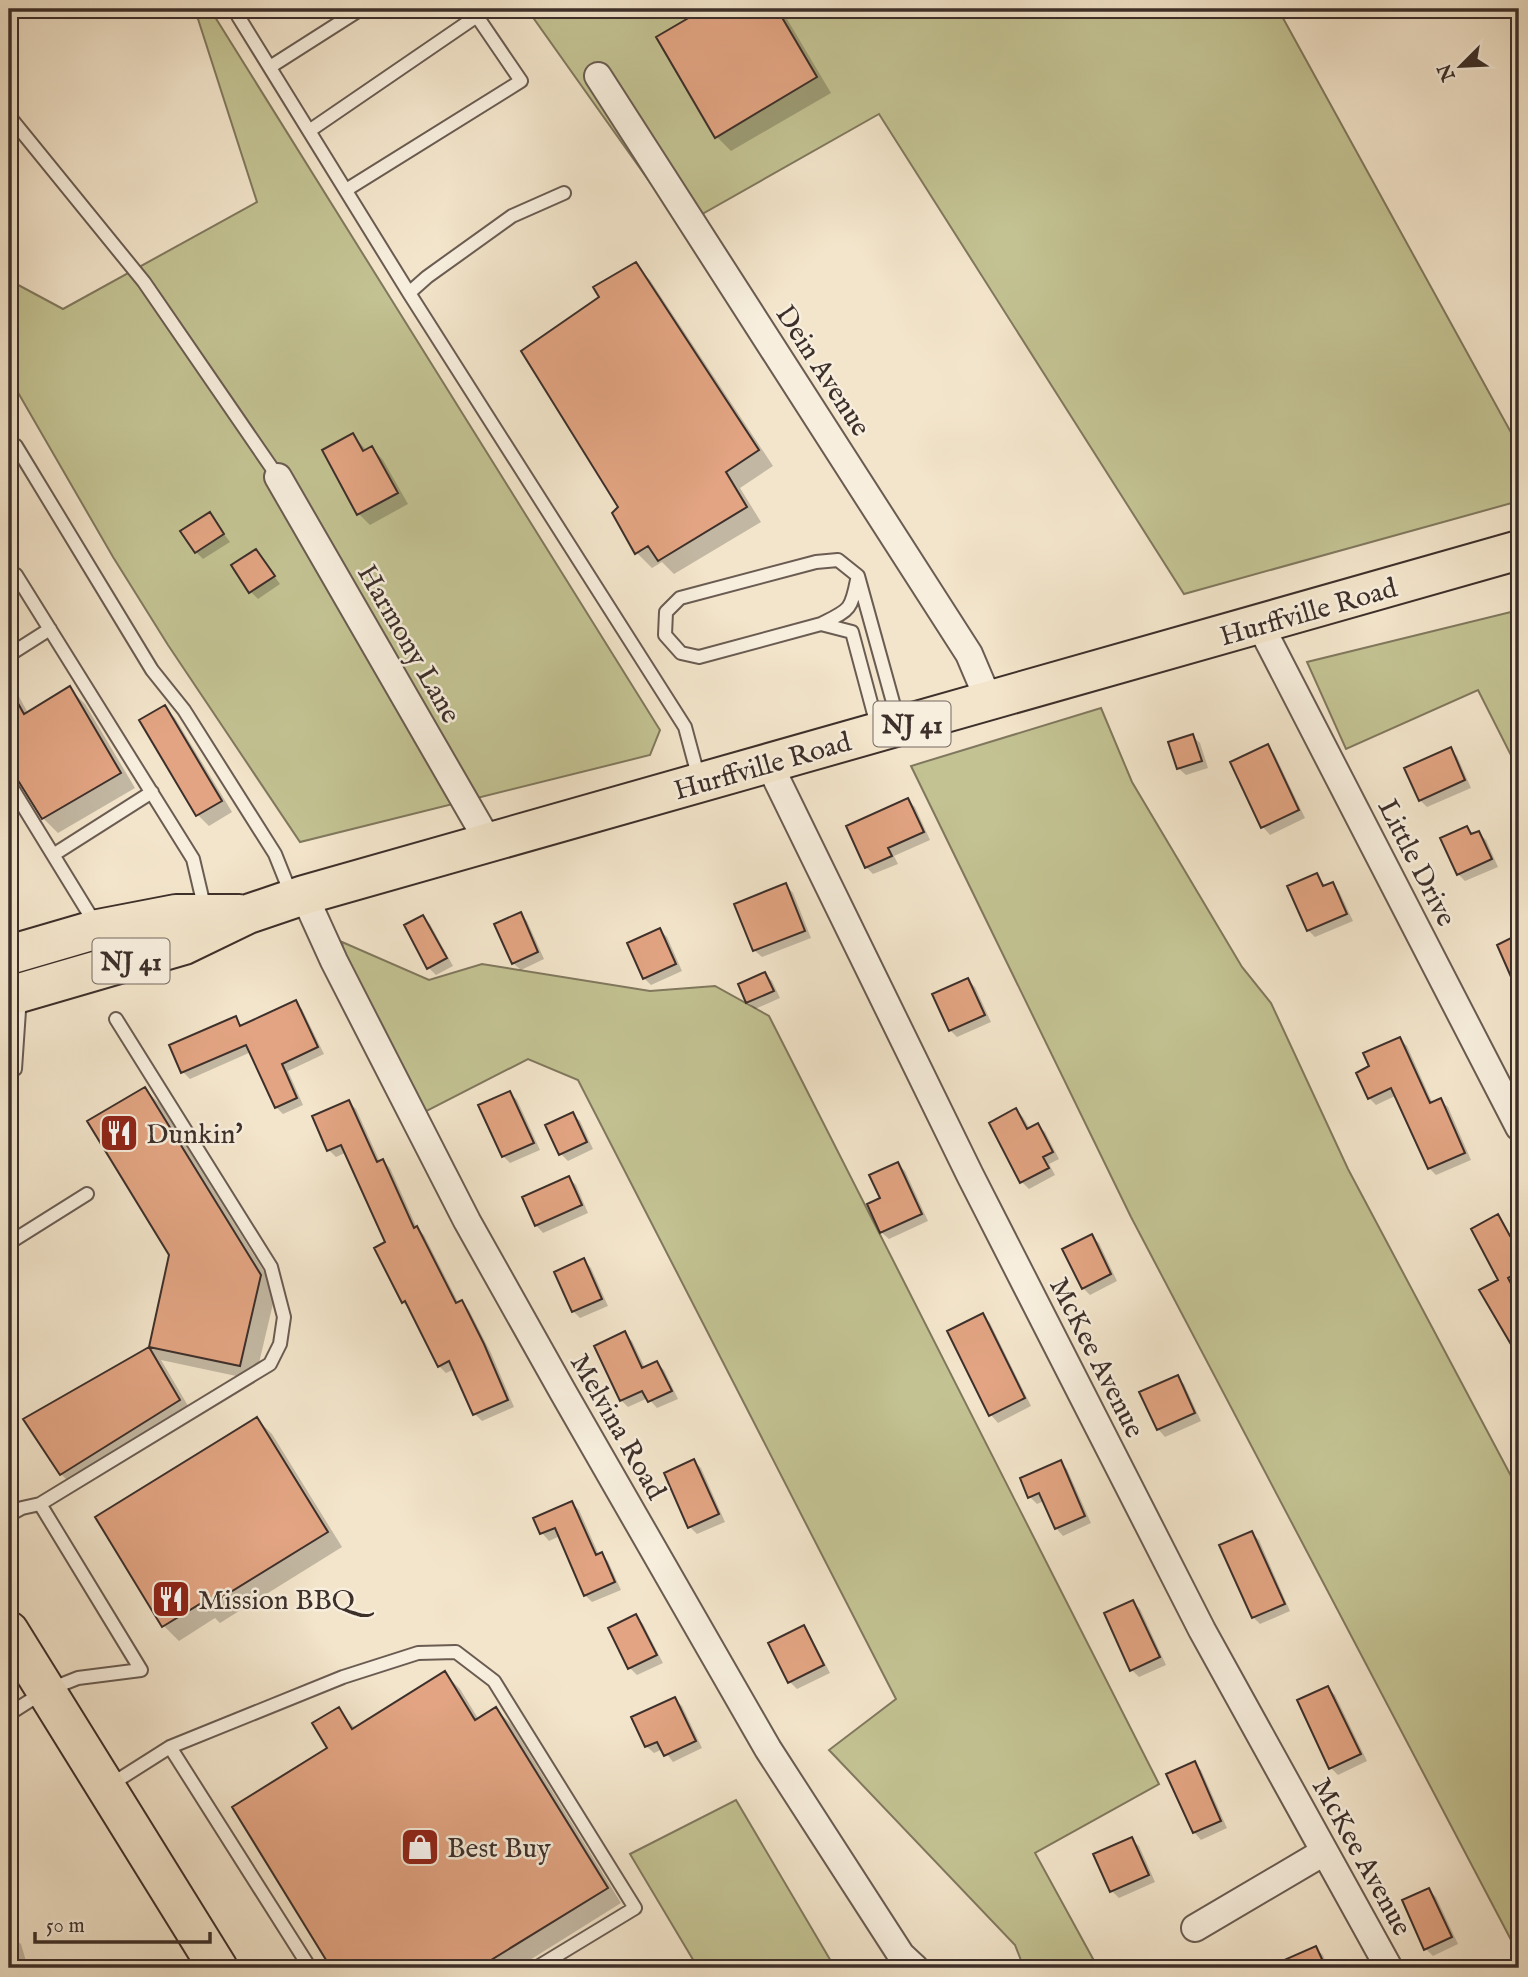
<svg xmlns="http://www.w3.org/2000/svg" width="1528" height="1977" viewBox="0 0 1528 1977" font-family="'IM FELL English',serif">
  <rect width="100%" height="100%" fill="#f3e5cb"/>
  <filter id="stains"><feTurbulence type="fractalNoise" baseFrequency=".00286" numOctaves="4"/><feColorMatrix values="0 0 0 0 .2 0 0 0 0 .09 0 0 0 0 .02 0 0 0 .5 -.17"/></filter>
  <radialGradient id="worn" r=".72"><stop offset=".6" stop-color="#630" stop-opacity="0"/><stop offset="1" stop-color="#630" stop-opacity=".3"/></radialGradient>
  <path fill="#c3c292" stroke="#80785e" stroke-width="2" d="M 187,9 L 210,9 L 660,730 L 650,755 L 300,842 L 168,645 L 113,557 L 9,377 L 9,280 L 63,309 L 257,202 L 198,19 Z
    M 527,9 L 1278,9 L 1519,447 L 1519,501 L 1184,594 L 879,114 L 681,226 Z
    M 1519,610 L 1519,771 L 1478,690 L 1346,749 L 1307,662 Z
    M 1101,708 L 1132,782 L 1242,967 L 1271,1003 L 1348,1169 L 1519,1491 L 1519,1955 L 1131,1217 L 911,766 Z
    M 342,942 L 429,980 L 482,964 L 650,991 L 715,986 L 769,1016 L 1159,1784 L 1035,1853 L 1098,1968 L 1024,1968 L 1015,1945 L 829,1750 L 896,1699 L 578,1080 L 528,1059 L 411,1119 L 351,1001 Z
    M 736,1800 L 835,1968 L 698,1968 L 630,1854 Z"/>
  <path fill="#0003" d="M 707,9 L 781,9 L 831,93 L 731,151 L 716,136 L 658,38 Z
    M 635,265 L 650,280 L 773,466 L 740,488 L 761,522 L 674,574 L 662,562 L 652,568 L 637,553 L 620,507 L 601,298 Z
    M 353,435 L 367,451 L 372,448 L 383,460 L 408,504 L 370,525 L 359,514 L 324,451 Z
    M 209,514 L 230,542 L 203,559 L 196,552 Z
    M 256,551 L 280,584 L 258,599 L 251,592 Z
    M 9,685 L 17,693 L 28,713 L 70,689 L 85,704 L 135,788 L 58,833 L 43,818 L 9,761 Z
    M 164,707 L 175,718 L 232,812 L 209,826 L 198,815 L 142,720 Z
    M 1192,736 L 1200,743 L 1208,768 L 1186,775 L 1178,768 Z
    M 1267,746 L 1274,753 L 1305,818 L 1270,835 L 1263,827 L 1232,763 Z
    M 1450,749 L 1457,756 L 1471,788 L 1427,807 L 1420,800 Z
    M 908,800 L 915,807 L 930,840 L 894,856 L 898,864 L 873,874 L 866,867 Z
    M 1467,828 L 1474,835 L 1479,833 L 1486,840 L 1498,867 L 1465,881 L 1458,874 Z
    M 1317,875 L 1326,887 L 1332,884 L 1339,891 L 1353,921 L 1315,937 L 1308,930 Z
    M 786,885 L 793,893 L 811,938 L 762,957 L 754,950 Z
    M 520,914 L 527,921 L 544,959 L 521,970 L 513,963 Z
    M 423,917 L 430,924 L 453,966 L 436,975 L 429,968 Z
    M 660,930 L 667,937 L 682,971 L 651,985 L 644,978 Z
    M 765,974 L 772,981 L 780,998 L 755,1009 L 748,1002 Z
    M 968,980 L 975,987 L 991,1022 L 957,1037 L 950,1030 Z
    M 295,1002 L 302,1009 L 324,1054 L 288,1071 L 303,1105 L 283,1114 L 276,1107 L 251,1052 L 190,1079 L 183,1072 L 235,1018 L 243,1027 Z
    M 1400,1039 L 1407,1046 L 1433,1104 L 1440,1100 L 1448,1107 L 1471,1160 L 1436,1175 L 1429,1168 L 1395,1096 L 1376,1105 L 1369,1098 L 1371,1067 Z
    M 145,1089 L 160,1104 L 276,1291 L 255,1380 L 161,1360 L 194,1416 L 76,1489 L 61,1474 L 26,1419 L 150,1348 L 171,1255 Z
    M 510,1093 L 517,1100 L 540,1150 L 510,1163 L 503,1156 Z
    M 349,1102 L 356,1109 L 380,1162 L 383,1161 L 390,1168 L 417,1228 L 424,1235 L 459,1304 L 462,1303 L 469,1310 L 491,1353 L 514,1407 L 482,1421 L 475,1414 L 455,1369 L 446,1373 L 439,1366 L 411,1310 L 403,1302 L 387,1243 L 347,1152 L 336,1157 L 329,1150 Z
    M 1016,1110 L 1023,1117 L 1030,1129 L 1038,1125 L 1045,1132 L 1059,1159 L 1049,1164 L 1055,1175 L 1029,1189 L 1022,1182 Z
    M 573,1114 L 580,1121 L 593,1149 L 568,1161 L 561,1154 Z
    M 898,1164 L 905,1171 L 928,1221 L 889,1239 L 881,1232 L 882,1199 Z
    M 569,1178 L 576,1185 L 588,1213 L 543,1233 L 536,1225 Z
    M 1498,1216 L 1512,1237 L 1519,1233 L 1519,1283 L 1514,1285 L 1519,1295 L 1519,1354 L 1481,1291 L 1501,1280 Z
    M 1092,1236 L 1099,1243 L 1117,1281 L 1090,1295 L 1083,1288 Z
    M 584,1260 L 591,1268 L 608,1306 L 580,1318 L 573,1311 Z
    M 983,1315 L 990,1323 L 1031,1406 L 998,1423 L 991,1415 L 950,1332 Z
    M 625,1334 L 632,1341 L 645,1368 L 657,1363 L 664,1370 L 678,1399 L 657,1408 L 648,1398 L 628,1407 L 621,1400 Z
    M 1177,1377 L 1184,1384 L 1201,1421 L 1165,1437 L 1158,1429 Z
    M 257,1419 L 272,1434 L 342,1547 L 220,1623 L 215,1618 L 179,1641 L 164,1626 Z
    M 694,1461 L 701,1468 L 725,1522 L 697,1534 L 690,1527 Z
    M 1060,1462 L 1067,1469 L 1091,1523 L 1063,1536 L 1056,1528 L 1044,1501 L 1037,1504 L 1030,1497 Z
    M 572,1503 L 579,1510 L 599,1555 L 601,1554 L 608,1561 L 621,1590 L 592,1602 L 585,1595 L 560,1536 L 549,1541 L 542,1533 L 535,1519 Z
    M 1252,1533 L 1259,1540 L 1290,1611 L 1260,1624 L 1253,1617 Z
    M 1133,1602 L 1140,1609 L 1166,1665 L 1139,1677 L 1132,1670 L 1106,1614 Z
    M 636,1616 L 643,1624 L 663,1663 L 637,1675 L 630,1668 L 610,1629 Z
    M 803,1628 L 810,1635 L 830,1673 L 797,1689 L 790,1682 Z
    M 445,1674 L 460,1689 L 479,1720 L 496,1709 L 511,1724 L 621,1903 L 517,1968 L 333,1968 L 234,1808 L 330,1748 L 338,1709 L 356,1729 Z
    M 1328,1688 L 1335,1695 L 1367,1761 L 1338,1775 L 1331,1768 Z
    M 675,1699 L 682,1706 L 702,1748 L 673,1762 L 663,1749 L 654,1753 L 646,1746 Z
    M 1194,1763 L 1201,1770 L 1227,1828 L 1201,1840 L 1194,1832 Z
    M 1131,1839 L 1139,1846 L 1155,1882 L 1119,1898 L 1112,1891 Z
    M 1429,1890 L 1436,1897 L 1458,1944 L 1433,1956 L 1426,1949 Z
    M 9,1934 L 21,1944 L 28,1968 L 9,1968 Z
    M 1315,1948 L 1323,1955 L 1328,1968 L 1293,1968 L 1290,1960 Z"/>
  <path fill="#e2a482" stroke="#3d2f2a" stroke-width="2" d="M 704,9 L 777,9 L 817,77 L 715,138 L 656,37 Z
    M 636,262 L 759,450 L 726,472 L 747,507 L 658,561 L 648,546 L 635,554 L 612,513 L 618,507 L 521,351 L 599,297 L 593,287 Z
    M 353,433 L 363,451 L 372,446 L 398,493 L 357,515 L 322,450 Z
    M 210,512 L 224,534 L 195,553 L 180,531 Z
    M 256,549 L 275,576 L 249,593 L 231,565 Z
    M 70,686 L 121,773 L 42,819 L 9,766 L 9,687 L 24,714 Z
    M 165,705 L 222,801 L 196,816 L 139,720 Z
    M 1193,734 L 1202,761 L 1177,769 L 1168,742 Z
    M 1268,744 L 1299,810 L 1261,828 L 1230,762 Z
    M 1451,747 L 1465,780 L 1419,801 L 1404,768 Z
    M 908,798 L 924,832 L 888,848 L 892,856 L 865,868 L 846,826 Z
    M 1467,826 L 1471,834 L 1479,831 L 1492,859 L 1457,875 L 1440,838 Z
    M 1317,873 L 1323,886 L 1333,882 L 1347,914 L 1307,931 L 1287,886 Z
    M 786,883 L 805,931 L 753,951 L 734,904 Z
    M 521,912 L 538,952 L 512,964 L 494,924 Z
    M 423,915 L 447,958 L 427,969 L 404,925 Z
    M 660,928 L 676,964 L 643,979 L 627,943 Z
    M 1519,934 L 1519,995 L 1497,945 Z
    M 765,972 L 774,991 L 746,1003 L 738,984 Z
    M 968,978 L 985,1015 L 949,1031 L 932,994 Z
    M 296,1000 L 318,1047 L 282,1064 L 297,1098 L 275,1108 L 246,1045 L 181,1073 L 169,1045 L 236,1016 L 240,1026 Z
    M 1400,1037 L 1430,1103 L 1441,1098 L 1465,1153 L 1428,1169 L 1391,1088 L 1368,1099 L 1356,1073 L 1369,1066 L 1363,1053 Z
    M 145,1087 L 261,1275 L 240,1366 L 149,1347 L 169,1255 L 87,1121 Z
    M 510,1091 L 534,1143 L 502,1157 L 478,1105 Z
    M 349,1100 L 377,1162 L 383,1159 L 414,1228 L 417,1226 L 456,1303 L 462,1300 L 484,1344 L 508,1400 L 473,1415 L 449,1361 L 438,1367 L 405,1301 L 402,1303 L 374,1248 L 385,1242 L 341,1145 L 327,1151 L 312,1116 Z
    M 1016,1108 L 1027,1129 L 1038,1123 L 1053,1152 L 1043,1157 L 1049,1168 L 1020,1183 L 989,1123 Z
    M 573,1112 L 587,1142 L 559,1155 L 545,1125 Z
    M 898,1162 L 922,1214 L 880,1233 L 867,1204 L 880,1198 L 869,1175 Z
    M 569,1176 L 582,1205 L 535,1226 L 522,1197 Z
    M 1498,1214 L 1510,1236 L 1519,1231 L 1519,1272 L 1508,1278 L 1519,1299 L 1519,1358 L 1479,1290 L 1498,1280 L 1471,1229 Z
    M 1092,1234 L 1111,1274 L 1082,1289 L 1062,1249 Z
    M 584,1258 L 602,1299 L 572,1312 L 554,1272 Z
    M 983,1313 L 1025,1398 L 989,1416 L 947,1331 Z
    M 625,1331 L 642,1368 L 657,1361 L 672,1391 L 648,1402 L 642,1391 L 620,1401 L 594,1346 Z
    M 149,1347 L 180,1400 L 60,1475 L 23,1419 Z
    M 1178,1375 L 1195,1413 L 1157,1430 L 1139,1392 Z
    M 257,1417 L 328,1532 L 203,1609 L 200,1604 L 162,1627 L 95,1517 Z
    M 694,1459 L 719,1514 L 688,1528 L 664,1473 Z
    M 1061,1460 L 1085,1516 L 1055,1529 L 1039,1493 L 1028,1498 L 1020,1478 Z
    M 572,1501 L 596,1555 L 602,1552 L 615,1582 L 584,1596 L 555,1528 L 540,1534 L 533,1518 Z
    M 1252,1531 L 1285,1604 L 1252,1618 L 1219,1545 Z
    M 1133,1600 L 1160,1657 L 1130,1671 L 1104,1613 Z
    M 636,1614 L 657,1655 L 628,1669 L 608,1628 Z
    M 804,1625 L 824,1665 L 788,1683 L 768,1643 Z
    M 445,1671 L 475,1720 L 496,1707 L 608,1888 L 478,1968 L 331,1968 L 232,1807 L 327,1748 L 312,1723 L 339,1707 L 352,1729 Z
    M 1328,1686 L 1361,1754 L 1329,1769 L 1297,1700 Z
    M 675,1697 L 696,1741 L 664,1756 L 657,1742 L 645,1747 L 631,1717 Z
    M 1195,1761 L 1221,1821 L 1193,1833 L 1166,1774 Z
    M 1132,1837 L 1149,1875 L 1110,1892 L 1093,1854 Z
    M 1429,1888 L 1452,1937 L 1424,1950 L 1402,1900 Z
    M 1316,1946 L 1326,1968 L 1266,1968 Z"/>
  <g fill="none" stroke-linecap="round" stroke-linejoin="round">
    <g stroke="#6a5c52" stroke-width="16">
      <path id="service" d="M 238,16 L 409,293 L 685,727 L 699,779
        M 270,67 L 361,9
        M 9,116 L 144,282 L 278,477
        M 309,131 L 477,16
        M 346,190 L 521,81 L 472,9
        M 409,293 L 427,277 L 512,216 L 564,193
        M 9,451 L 16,446 L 152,670 L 184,710 L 275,854 L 291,894
        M 9,580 L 16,575 L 193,859 L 205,910
        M 821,624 C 849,610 851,611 857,580
        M 9,655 L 50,629
        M 878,729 L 852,632 L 821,624 L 699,657 L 681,653 L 665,635 L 666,612 L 680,598 L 816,562 L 838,560 L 858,576 L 899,724
        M 9,783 L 96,925
        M 53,855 L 152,792
        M 15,1069 L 20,996
        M 9,1243 L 87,1194
        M 9,1515 L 22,1508 L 40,1504 L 270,1364 L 280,1344 L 284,1317 L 271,1267 L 116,1019
        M 9,1714 L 45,1691 L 78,1678 L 141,1670 L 40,1504
        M 170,1747 L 310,1968
        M 110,1785 L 170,1747 L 343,1677 L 418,1653 L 456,1652 L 494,1681 L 635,1908 L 536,1968"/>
    </g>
    <g stroke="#6a5c52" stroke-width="30">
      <path id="minor" d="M 598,76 L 969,654 L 989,701
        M 278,477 L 488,841
        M 1260,625 L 1519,1127
        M 769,764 L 970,1175 L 1202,1630 L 1389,1968
        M 304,895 L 334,961 L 467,1221 L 563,1392 L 768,1749 L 901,1955 L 915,1968
        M 1195,1928 L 1324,1852"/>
    </g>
    <g stroke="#3d2f2a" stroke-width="42">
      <path id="primary" d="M 9,955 L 98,929 L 176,914 L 239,914
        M 9,996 L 184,945 L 248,914 L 304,895 L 1519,550
        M 9,1631 L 218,1968"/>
    </g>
    <use href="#service" stroke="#f7eedd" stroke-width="12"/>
    <use href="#minor" stroke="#f7eedd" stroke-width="26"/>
    <use href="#primary" stroke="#f3e5cb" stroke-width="38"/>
  </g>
  <defs>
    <g id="restaurant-square" transform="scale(2.0125)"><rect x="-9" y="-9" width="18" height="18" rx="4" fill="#8f2418" stroke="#f7eedd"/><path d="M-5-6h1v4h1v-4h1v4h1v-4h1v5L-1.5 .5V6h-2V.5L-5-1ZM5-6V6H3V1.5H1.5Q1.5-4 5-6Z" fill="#fff"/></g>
    <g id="shop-square" transform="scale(2.0125)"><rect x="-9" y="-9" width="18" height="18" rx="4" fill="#8f2418" stroke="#f7eedd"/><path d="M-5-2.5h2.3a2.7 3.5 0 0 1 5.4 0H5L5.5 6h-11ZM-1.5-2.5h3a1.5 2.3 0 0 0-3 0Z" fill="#fff"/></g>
  </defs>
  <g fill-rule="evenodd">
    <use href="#restaurant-square" x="119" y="1133"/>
    <use href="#restaurant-square" x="171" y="1599"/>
    <use href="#shop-square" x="420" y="1847"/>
  </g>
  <g text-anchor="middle" stroke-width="5" stroke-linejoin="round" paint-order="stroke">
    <g fill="#f7eedd" stroke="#756860" stroke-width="2">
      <rect x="873.5" y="701.5" width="77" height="45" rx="5"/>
      <rect x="92.5" y="938.5" width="77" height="45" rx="5"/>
    </g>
    <g font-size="26" font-weight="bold" fill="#3d2f2a">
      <text x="912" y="733">NJ 41</text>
      <text x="131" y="970">NJ 41</text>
    </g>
    <g font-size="28" fill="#3d2f2a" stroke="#f7eedd">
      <text transform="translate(824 370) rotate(57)" y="10">Dein Avenue</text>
      <text transform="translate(1308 611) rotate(-16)" y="10">Hurffville Road</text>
      <text transform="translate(410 643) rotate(60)" y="10">Harmony Lane</text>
      <text transform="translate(762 765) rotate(-16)" y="10">Hurffville Road</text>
      <text transform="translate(1418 862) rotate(63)" y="10">Little Drive</text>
      <text transform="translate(1098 1357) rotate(63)" y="10">McKee Avenue</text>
      <text transform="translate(619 1426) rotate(60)" y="10">Melvina Road</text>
      <text transform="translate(1363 1856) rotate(61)" y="10">McKee Avenue</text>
    </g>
    <g font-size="28" fill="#3d2f2a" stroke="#f7eedd" text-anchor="start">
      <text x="146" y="1143">Dunkin'</text>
      <text x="198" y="1609">Mission BBQ</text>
      <text x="447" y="1857">Best Buy</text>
    </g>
  </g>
  <rect width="1528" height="1977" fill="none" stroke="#f3e5cb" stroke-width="35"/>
  <rect x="10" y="10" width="1507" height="1956" fill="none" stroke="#3d2f2a" stroke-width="3.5"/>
  <rect x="18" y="18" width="1493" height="1942" fill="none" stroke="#3d2f2a" stroke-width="2"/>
  <g transform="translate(1461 66) rotate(246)" stroke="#f7eedd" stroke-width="5" paint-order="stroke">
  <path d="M0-5L12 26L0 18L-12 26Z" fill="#3d2f2a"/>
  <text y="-10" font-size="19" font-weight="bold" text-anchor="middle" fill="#3d2f2a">N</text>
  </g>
  <path d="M35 1932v10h175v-10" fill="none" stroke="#3d2f2a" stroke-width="3.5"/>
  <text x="46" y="1932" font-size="21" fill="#3d2f2a" stroke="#f7eedd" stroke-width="5" paint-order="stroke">50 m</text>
  <rect width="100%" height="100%" filter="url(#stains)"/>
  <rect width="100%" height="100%" fill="url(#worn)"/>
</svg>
